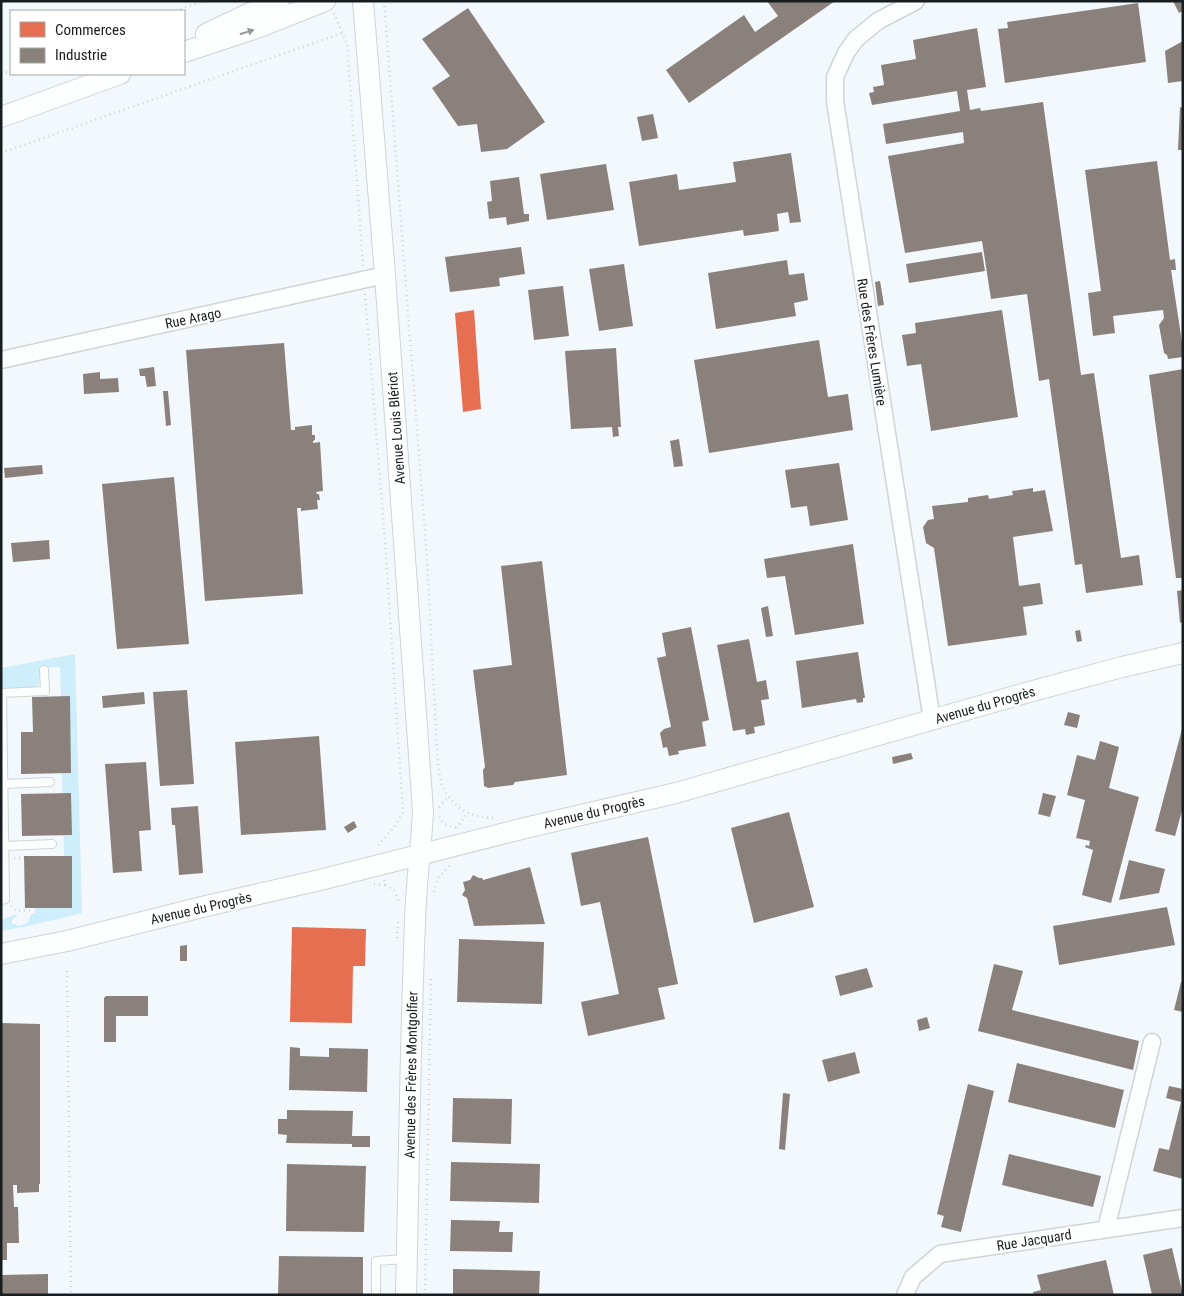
<svg xmlns="http://www.w3.org/2000/svg" width="1184" height="1296" viewBox="0 0 1184 1296" font-family="'Roboto Condensed',sans-serif">
  <rect width="100%" height="100%" fill="#f2f8fb"/>
  <path fill="#ceeefc" d="M 75,654 L 82,913 L 28,926 L 1,931 L 1,920 L 17,914 L 17,916 L 12,920 L 12,923 L 19,926 L 28,923 L 31,914 L 35,913 L 35,908 L 72,907 L 72,856 L 64,856 L 62,773 L 71,773 L 61,697 L 60,667 L 40,668 L 39,683 L 36,687 L 1,688 L 1,668 Z"/>
  <path fill="#e76f51" d="M 474,310 L 481,409 L 463,412 L 455,313 Z
    M 292,927 L 366,929 L 365,966 L 353,966 L 352,1023 L 290,1022 Z"/>
  <path fill="#8a817c" d="M 767,1 L 835,1 L 689,103 L 666,70 L 744,15 L 755,32 L 778,16 Z
    M 1173,1 L 1183,1 L 1183,11 L 1179,13 Z
    M 1138,3 L 1146,62 L 1005,83 L 998,29 L 1008,28 L 1007,22 Z
    M 468,8 L 545,122 L 507,149 L 481,152 L 477,124 L 458,126 L 432,88 L 450,76 L 422,39 Z
    M 977,28 L 986,87 L 967,90 L 970,110 L 980,108 L 981,111 L 1043,102 L 1081,375 L 1094,373 L 1121,558 L 1139,555 L 1143,585 L 1086,593 L 1082,564 L 1075,565 L 1049,379 L 1039,381 L 1027,294 L 991,299 L 982,241 L 905,253 L 888,156 L 964,143 L 963,132 L 886,144 L 883,124 L 960,111 L 957,91 L 872,105 L 869,93 L 874,92 L 873,87 L 884,85 L 881,65 L 916,59 L 913,40 Z
    M 1183,41 L 1183,81 L 1168,83 L 1165,51 Z
    M 1180,107 L 1183,108 L 1183,150 L 1178,150 Z
    M 653,114 L 658,138 L 642,141 L 637,117 Z
    M 791,153 L 801,222 L 790,223 L 788,212 L 777,214 L 779,231 L 744,236 L 743,230 L 639,246 L 629,182 L 677,174 L 679,190 L 736,182 L 733,162 Z
    M 1157,161 L 1170,260 L 1175,259 L 1176,270 L 1171,270 L 1183,349 L 1183,357 L 1168,359 L 1167,355 L 1164,353 L 1159,325 L 1164,318 L 1163,310 L 1113,316 L 1115,333 L 1093,336 L 1088,293 L 1101,291 L 1085,170 Z
    M 606,164 L 614,210 L 547,220 L 540,174 Z
    M 519,177 L 524,214 L 529,214 L 529,221 L 507,225 L 506,217 L 489,219 L 487,202 L 492,201 L 490,181 Z
    M 521,247 L 525,274 L 499,278 L 500,286 L 450,292 L 445,257 Z
    M 982,252 L 985,271 L 909,283 L 906,264 Z
    M 787,260 L 789,275 L 804,273 L 808,300 L 794,303 L 796,316 L 716,329 L 708,273 Z
    M 624,264 L 633,326 L 599,331 L 589,269 Z
    M 880,281 L 884,305 L 878,306 L 875,282 Z
    M 563,286 L 569,336 L 534,340 L 528,290 Z
    M 1002,310 L 1018,417 L 931,431 L 921,364 L 907,366 L 902,335 L 916,333 L 915,323 Z
    M 819,340 L 828,397 L 848,394 L 853,430 L 709,453 L 694,360 Z
    M 284,343 L 291,430 L 295,430 L 295,427 L 312,425 L 312,435 L 315,435 L 315,440 L 313,441 L 313,443 L 320,442 L 323,491 L 316,492 L 317,494 L 319,494 L 320,500 L 317,500 L 318,509 L 301,511 L 301,508 L 297,508 L 303,594 L 205,601 L 186,350 Z
    M 616,348 L 621,427 L 618,427 L 619,436 L 613,437 L 612,427 L 571,429 L 565,351 Z
    M 154,367 L 156,386 L 147,387 L 145,376 L 140,376 L 139,369 Z
    M 1183,369 L 1183,578 L 1176,578 L 1149,375 Z
    M 100,372 L 100,379 L 118,378 L 119,392 L 84,394 L 83,374 Z
    M 163,391 L 168,391 L 171,425 L 166,426 Z
    M 679,439 L 683,466 L 674,467 L 670,441 Z
    M 839,463 L 848,520 L 810,526 L 807,506 L 791,508 L 785,470 Z
    M 42,465 L 43,474 L 5,478 L 4,468 Z
    M 174,477 L 189,644 L 117,649 L 102,484 Z
    M 1033,488 L 1033,492 L 1045,490 L 1053,531 L 1013,537 L 1019,586 L 1040,583 L 1043,604 L 1023,607 L 1027,635 L 948,646 L 934,548 L 926,543 L 923,527 L 928,520 L 934,519 L 932,506 L 968,502 L 968,498 L 988,495 L 989,499 L 1013,495 L 1012,491 Z
    M 49,540 L 50,559 L 13,562 L 11,543 Z
    M 853,544 L 864,624 L 795,635 L 785,576 L 767,578 L 764,559 Z
    M 542,561 L 567,775 L 515,782 L 513,785 L 488,788 L 484,786 L 483,770 L 485,767 L 473,670 L 512,665 L 501,566 Z
    M 1183,590 L 1183,622 L 1180,623 L 1177,591 Z
    M 768,606 L 773,636 L 766,637 L 761,608 Z
    M 691,627 L 709,720 L 702,722 L 706,746 L 678,751 L 679,754 L 669,756 L 667,747 L 663,748 L 660,733 L 664,729 L 671,727 L 657,658 L 666,656 L 662,633 Z
    M 1080,630 L 1082,641 L 1077,642 L 1075,631 Z
    M 749,639 L 757,682 L 766,680 L 769,699 L 761,700 L 765,725 L 754,727 L 755,733 L 746,735 L 745,729 L 733,731 L 717,645 Z
    M 858,652 L 865,698 L 863,698 L 863,702 L 857,703 L 856,699 L 802,708 L 796,661 Z
    M 187,690 L 194,784 L 160,786 L 153,692 Z
    M 144,692 L 145,704 L 103,708 L 102,696 Z
    M 70,696 L 71,773 L 21,774 L 21,732 L 33,732 L 32,697 Z
    M 1068,712 L 1080,715 L 1077,728 L 1064,725 Z
    M 1182,729 L 1183,807 L 1175,836 L 1155,831 Z
    M 319,736 L 326,830 L 241,835 L 235,742 Z
    M 1100,741 L 1119,747 L 1109,788 L 1139,797 L 1111,903 L 1082,895 L 1093,850 L 1085,847 L 1086,845 L 1089,846 L 1090,841 L 1076,838 L 1085,800 L 1067,795 L 1077,755 L 1095,760 Z
    M 911,753 L 913,759 L 893,764 L 892,757 Z
    M 146,762 L 151,830 L 139,831 L 142,871 L 113,873 L 105,764 Z
    M 71,793 L 72,835 L 22,836 L 21,794 Z
    M 1043,793 L 1056,796 L 1050,817 L 1038,814 Z
    M 198,806 L 203,873 L 179,875 L 175,825 L 172,825 L 171,808 Z
    M 789,812 L 814,907 L 754,923 L 731,828 Z
    M 354,821 L 357,827 L 348,833 L 344,827 Z
    M 648,837 L 678,984 L 658,988 L 665,1019 L 588,1036 L 581,1002 L 619,994 L 600,902 L 581,906 L 571,853 Z
    M 24,856 L 72,856 L 72,908 L 25,908 Z
    M 1129,860 L 1165,869 L 1159,893 L 1119,900 Z
    M 530,867 L 545,924 L 474,926 L 467,898 L 462,895 L 465,890 L 463,882 L 470,880 L 473,875 L 479,878 L 482,878 L 483,880 Z
    M 1167,907 L 1175,945 L 1059,965 L 1053,926 Z
    M 459,939 L 544,942 L 542,1004 L 457,1002 Z
    M 187,945 L 187,961 L 180,961 L 180,946 Z
    M 994,964 L 1023,971 L 1012,1010 L 1139,1041 L 1133,1070 L 978,1031 Z
    M 867,968 L 873,987 L 840,996 L 835,976 Z
    M 1181,982 L 1183,982 L 1183,1012 L 1174,1010 Z
    M 106,996 L 148,996 L 148,1016 L 116,1016 L 116,1042 L 104,1042 L 104,998 Z
    M 927,1017 L 930,1028 L 919,1031 L 917,1020 Z
    M 1,1023 L 40,1024 L 40,1184 L 39,1184 L 39,1192 L 17,1193 L 17,1185 L 13,1185 L 14,1207 L 18,1207 L 19,1243 L 7,1243 L 7,1260 L 1,1260 Z
    M 290,1047 L 300,1048 L 300,1056 L 329,1057 L 329,1048 L 368,1049 L 367,1092 L 289,1090 Z
    M 855,1052 L 860,1073 L 828,1082 L 822,1060 Z
    M 1017,1063 L 1124,1090 L 1115,1128 L 1008,1102 Z
    M 968,1084 L 994,1091 L 961,1232 L 941,1227 L 944,1216 L 937,1214 Z
    M 1169,1086 L 1183,1089 L 1183,1179 L 1153,1171 L 1159,1148 L 1169,1150 L 1181,1102 L 1166,1098 Z
    M 783,1093 L 790,1094 L 785,1150 L 779,1149 Z
    M 453,1098 L 512,1099 L 511,1144 L 452,1142 Z
    M 287,1110 L 353,1111 L 352,1136 L 370,1136 L 370,1147 L 352,1147 L 352,1144 L 286,1143 L 287,1135 L 278,1134 L 278,1119 L 287,1119 Z
    M 1009,1154 L 1101,1176 L 1093,1207 L 1002,1185 Z
    M 451,1162 L 540,1164 L 539,1203 L 450,1201 Z
    M 287,1164 L 366,1166 L 364,1232 L 286,1231 Z
    M 451,1220 L 500,1221 L 499,1232 L 513,1232 L 512,1252 L 450,1251 Z
    M 1172,1248 L 1183,1295 L 1152,1295 L 1143,1255 Z
    M 279,1256 L 363,1257 L 363,1295 L 278,1295 Z
    M 1106,1260 L 1114,1295 L 1034,1295 L 1033,1292 L 1041,1290 L 1037,1275 Z
    M 453,1269 L 540,1271 L 539,1295 L 453,1295 Z
    M 48,1274 L 48,1295 L 1,1295 L 1,1275 Z"/>
  <g fill="none" stroke-linecap="round" stroke-linejoin="round">
    <g stroke="#cfd4d7" stroke-width="10">
      <path id="service" d="M 3,784 L 50,782
        M 5,846 L 52,844
        M 1,900 L 5,899 L 2,693 L 45,691 L 44,670
        M 376,1295 L 376,1261 L 405,1259"/>
    </g>
    <g stroke="#cfd4d7" stroke-width="19">
      <path id="minor" d="M 916,1 L 878,21 L 856,39 L 846,53 L 835,77 L 835,101 L 932,720
        M 1,360 L 385,275
        M 1106,1229 L 1152,1042
        M 905,1295 L 913,1277 L 940,1254 L 1183,1218"/>
    </g>
    <g stroke="#cfd4d7" stroke-width="22">
      <path id="tertiary" d="M 363,1 L 385,275 L 423,812 C 421,849 416,885 415,922 C 410,1046 409,1171 406,1295
        M 206,34 L 246,15 L 279,1
        M 184,52 L 257,28 L 325,1
        M 1,117 L 120,74
        M 1,954 L 67,941 L 202,907 L 320,880 L 525,828 L 676,793 L 1029,692 L 1122,667 L 1183,653"/>
    </g>
    <path stroke="#d2d3d4" stroke-width="2.5" stroke-dasharray="1 4" stroke-linecap="butt" d="M 384,1 L 427,559 L 438,765 C 439,771 440,779 442,785 C 450,806 471,818 493,818
      M 176,11 L 203,1
      M 334,13 L 347,44 L 363,266
      M 1,74 L 11,71
      M 1,153 L 342,33
      M 365,294 L 385,541 L 403,812 L 395,826 L 376,848
      M 439,807 L 449,797
      M 439,817 L 444,824 L 456,828
      M 456,828 L 468,813
      M 14,858 L 22,858
      M 384,880 L 386,885 L 394,890 L 399,901
      M 374,884 L 386,885
      M 434,892 L 438,878 L 451,864
      M 11,906 L 16,911 L 32,910
      M 397,938 L 398,922
      M 67,971 L 71,1295
      M 425,1295 L 431,975"/>
    <use href="#service" stroke="#fdfefe" stroke-width="8"/>
    <use href="#minor" stroke="#fdfefe" stroke-width="16"/>
    <use href="#tertiary" stroke="#fdfefe" stroke-width="20"/>
  </g>
  <defs><path id="oneway-solid" d="M-6-.8H1V-3.2L6.5 0L1 3.2V.8H-6Z" transform="scale(1.25)"/></defs>
  <use fill="#96999a" href="#oneway-solid" transform="translate(247 32) rotate(-18)"/>
  <g text-anchor="middle" stroke-width="5" stroke-linejoin="round" paint-order="stroke">
    <g font-size="14" fill="#181d20" stroke="#fff">
      <text transform="translate(193 318) rotate(-12)" y="5">Rue Arago</text>
      <text transform="translate(872 342) rotate(81)" y="5">Rue des Frères Lumière</text>
      <text transform="translate(396 428) rotate(-94)" y="5">Avenue Louis Blériot</text>
      <text transform="translate(985 705) rotate(-16)" y="5">Avenue du Progrès</text>
      <text transform="translate(594 812) rotate(-13)" y="5">Avenue du Progrès</text>
      <text transform="translate(201 908) rotate(-13)" y="5">Avenue du Progrès</text>
      <text transform="translate(411 1075) rotate(-89)" y="5">Avenue des Frères Montgolfier</text>
      <text transform="translate(1034 1240) rotate(-9)" y="5">Rue Jacquard</text>
    </g>
  </g>
  <rect width="1184" height="1296" fill="none" stroke="#181d20" stroke-width="5"/>
  <rect x="10" y="10" width="175" height="65" fill="#ffffff" stroke="#a3a5a6"/>
  <rect x="20" y="22" width="25" height="15" fill="#e76f51" stroke="#a3a5a6"/>
  <text x="55" y="35" font-size="15" fill="#181d20">Commerces</text>
  <rect x="20" y="48" width="25" height="15" fill="#8a817c" stroke="#a3a5a6"/>
  <text x="55" y="60" font-size="15" fill="#181d20">Industrie</text>
</svg>
